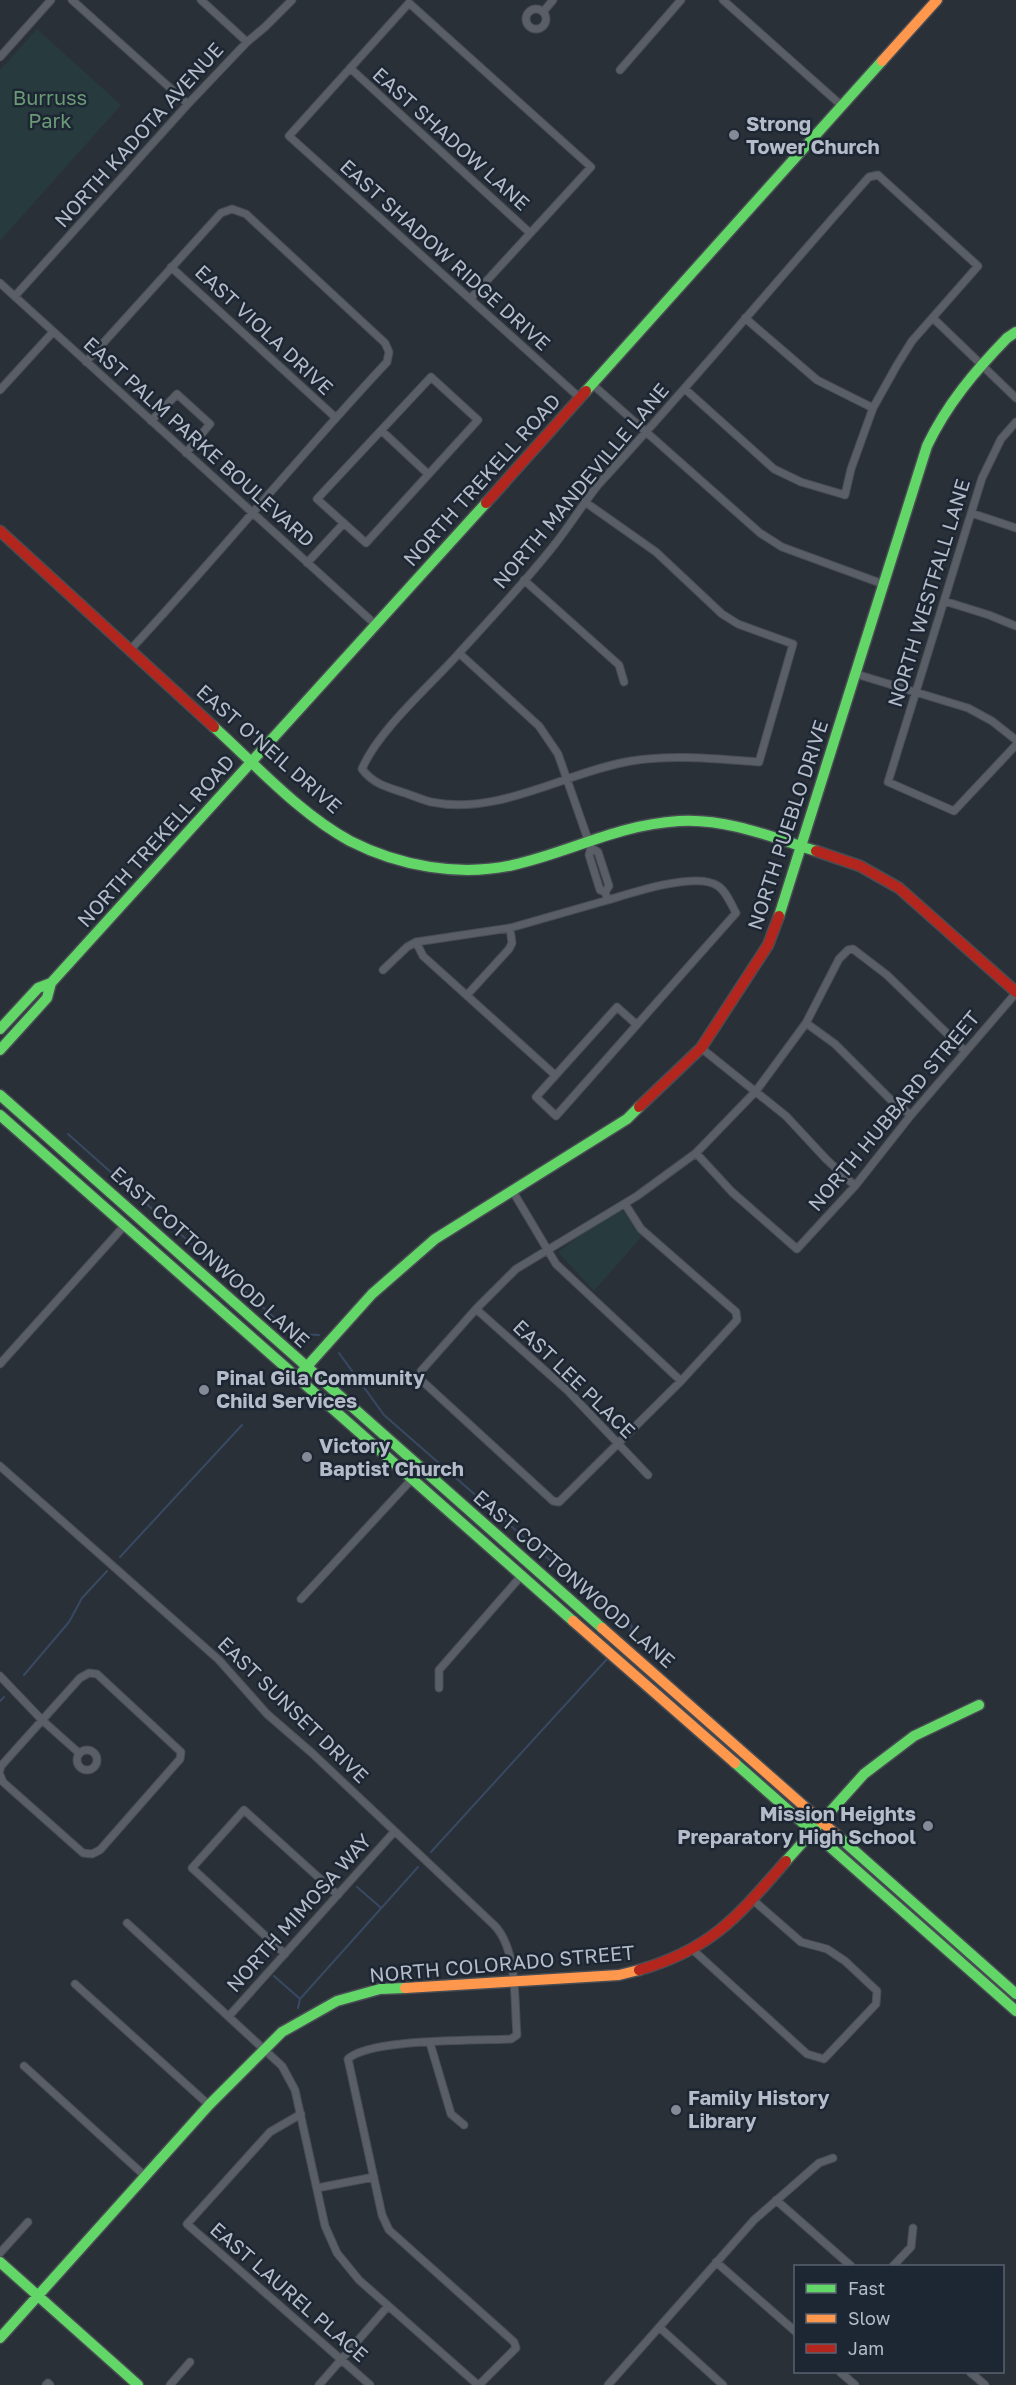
<svg xmlns="http://www.w3.org/2000/svg" width="1016" height="2385" viewBox="0 0 1016 2385" font-family="'Golos Text',sans-serif">
  <rect width="100%" height="100%" fill="#2a3038"/>
  <path fill="#273a3e" d="M 37,29 L 121,105 L 0,241 L 0,70 Z
    M 623,1210 L 642,1236 L 594,1291 L 558,1252 L 604,1217 Z"/>
  <g fill="none" stroke-linecap="round" stroke-linejoin="round">
    <path stroke="#384963" stroke-width="2" d="M 68,1134 L 286,1328 L 297,1334 L 319,1335
      M 339,1353 L 384,1415 L 568,1576
      M 280,1382 L 284,1373
      M 120,1557 L 242,1425
      M 574,1581 L 629,1620 L 632,1627 L 629,1633
      M 24,1675 L 69,1622 L 82,1598 L 107,1571
      M 0,1701 L 4,1697
      M 431,1852 L 607,1659
      M 357,1887 L 380,1907
      M 274,1976 L 299,1998
      M 298,2008 L 300,1999 L 418,1867"/>
    <g stroke="#484c53" stroke-width="9">
      <path id="street" d="M 72,0 L 188,104
        M 201,0 L 247,42
        M 723,0 L 842,106
        M526 19a10 10 0 1 1 20 0a10 10 0 1 1-20 0Z
        M 543,12 L 553,0
        M 0,57 L 51,0
        M 350,68 L 530,233
        M 620,70 L 681,0
        M 171,267 L 335,417
        M 0,283 L 376,625
        M 15,296 L 188,104 L 247,42 L 265,27 L 292,0
        M 470,299 L 591,167 L 409,3 L 289,136 L 580,398
        M 745,318 L 817,380 L 873,408
        M 934,319 L 1016,398
        M 86,362 L 221,213 L 232,209 L 246,214 L 385,343 L 389,352 L 387,362 C 299,456 218,556 130,650
        M 431,377 L 478,420 L 366,543 L 317,499 Z
        M 592,384 L 760,533 L 782,547 L 883,584
        M 0,390 L 53,332
        M 151,421 L 177,394 L 210,424 L 186,453
        M 1016,422 L 1001,439 L 982,478 L 888,782 L 954,811 L 1016,745
        M 382,431 L 428,474
        M 585,502 L 656,552 L 722,614 L 738,624 L 793,644 L 759,762 C 716,759 674,754 631,761 C 565,772 500,816 431,802 C 422,800 414,796 405,793 C 389,788 373,784 362,769 C 378,730 433,683 461,651 C 493,616 526,581 555,544 C 570,525 583,504 598,485 C 691,384 778,279 869,177 L 878,175 L 978,266 L 912,341 L 897,365 L 873,408 L 851,469 L 845,495 L 801,482 L 774,469 L 685,389
        M 971,513 L 1016,528
        M 307,563 L 344,523
        M 524,580 L 619,665 L 624,682
        M 944,601 L 989,615 L 1016,626
        M 459,653 L 539,726 L 558,754 L 591,848 L 589,855 L 600,890 L 605,892 L 609,886 L 598,852 L 591,848
        M 856,674 L 968,708 L 992,721 L 1016,740
        M 605,892 L 608,900 C 631,893 697,871 718,886 C 726,891 731,904 736,913 L 556,1116 L 536,1097 L 617,1007 L 637,1025
        M 383,970 L 407,947 L 416,942
        M 467,995 L 509,949 L 512,943 L 510,928
        M 806,1023 L 835,1044 L 893,1102 L 911,1115
        M 701,1048 L 786,1116 L 826,1159 L 855,1186
        M 555,1075 L 423,956 L 416,942 L 510,928 L 608,900
        M 696,1153 L 732,1192 L 797,1249 L 855,1186 L 911,1115 L 1016,993
        M 512,1190 L 556,1264 L 681,1381
        M 625,1204 L 641,1229 L 736,1312 L 737,1320 L 681,1381 L 559,1502 L 553,1501 L 420,1379 L 421,1371 L 476,1309 L 516,1269 L 637,1196 L 696,1153 L 756,1091 L 806,1023 L 839,959 L 848,950 L 853,949 L 887,975 L 965,1051
        M 476,1309 L 568,1391 L 648,1475
        M 0,1364 L 125,1225
        M 0,1466 L 219,1660 L 267,1714 L 312,1753 L 494,1925 C 518,1949 514,2001 517,2035 L 511,2039 C 478,2041 370,2038 348,2059 L 382,2215 L 389,2230 L 514,2342 L 516,2348 L 479,2385
        M 301,1599 L 413,1478
        M 0,1676 L 42,1720 L 79,1753
        M 439,1688 L 439,1670 L 522,1575
        M77 1760a10 10 0 1 1 20 0a10 10 0 1 1-20 0Z
        M 0,1770 L 1,1766 L 80,1678 L 89,1673 L 97,1674 L 181,1752 L 180,1759 L 100,1850 L 92,1854 L 83,1853 L 3,1782 L 0,1775
        M 127,1923 L 282,2066 L 295,2090 L 325,2226 L 337,2253 L 359,2280 L 478,2385
        M 693,1950 L 807,2054 L 824,2059 L 876,2004 L 877,1991 L 845,1961 L 827,1949 L 801,1942 L 753,1900
        M 285,1954 L 192,1868 L 244,1810 L 338,1895
        M 75,1984 L 209,2105
        M 229,2016 L 394,1832
        M 430,2043 L 451,2114 L 464,2125
        M 24,2066 L 146,2177
        M 301,2114 L 270,2132 L 187,2224 L 370,2385
        M 317,2188 L 374,2177
        M 776,2200 L 851,2266
        M 0,2253 L 28,2222
        M 716,2262 L 796,2332
        M 893,2266 L 911,2247 L 913,2228
        M 659,2327 L 723,2385
        M 840,2372 L 855,2385
        M 970,2372 L 985,2385
        M 46,2385 L 48,2383 L 50,2385
        M 170,2385 L 190,2362
        M 319,2385 L 388,2306
        M 608,2385 L 754,2220 L 819,2163 L 833,2158"/>
    </g>
    <g stroke="#484c53" stroke-width="13">
      <path id="fast" d="M 586,391 L 882,61
        M 214,727 C 257,766 299,813 350,841 C 399,866 459,877 513,865 C 571,852 616,825 679,821 C 726,818 772,837 816,851
        M 779,916 L 927,446 C 947,404 975,371 1007,338 L 1016,332
        M 0,1029 L 38,988 L 51,983
        M 0,1050 L 47,998 L 51,983 L 486,503
        M 0,1095 L 602,1628
        M 0,1115 L 573,1621
        M 302,1372 L 372,1294 L 435,1239 L 627,1119 L 639,1107
        M 735,1763 L 1016,2011
        M 839,1837 L 1016,1994
        M 786,1861 L 864,1774 L 914,1736 L 979,1705
        M 0,2262 L 138,2385
        M 0,2338 L 209,2105 L 282,2032 L 337,2001 L 380,1989 L 405,1988"/>
    </g>
    <g stroke="#484c53" stroke-width="13">
      <path id="slow" d="M 882,61 L 937,0
        M 573,1621 L 735,1763
        M 602,1628 L 839,1837
        M 405,1988 L 619,1975 L 639,1970"/>
    </g>
    <g stroke="#484c53" stroke-width="13">
      <path id="jam" d="M 486,503 L 586,391
        M 0,531 L 214,727
        M 816,851 L 860,866 L 899,888 L 1016,992
        M 639,1107 L 701,1048 L 768,945 L 779,916
        M 639,1970 C 712,1949 738,1916 786,1861"/>
    </g>
    <use href="#street" stroke="#5a5e66" stroke-width="7"/>
    <use href="#fast" stroke="#63d668" stroke-width="10"/>
    <use href="#slow" stroke="#ff974d" stroke-width="10"/>
    <use href="#jam" stroke="#b3261e" stroke-width="10"/>
  </g>
  <g fill="#848b96" stroke="#1d2633" stroke-width="2">
    <circle cx="734" cy="135" r="6"/>
    <circle cx="204" cy="1390" r="6"/>
    <circle cx="307" cy="1457" r="6"/>
    <circle cx="928" cy="1826" r="6"/>
    <circle cx="676" cy="2110" r="6"/>
  </g>
  <g text-anchor="middle" stroke-width="5" stroke-linejoin="round" paint-order="stroke">
    <g font-size="20" fill="#6b9a76" stroke="#1d2633">
      <text x="50" y="105">Burruss<tspan x="50" dy="23">Park</tspan></text>
    </g>
    <g font-size="20" font-weight="bold" fill="#b4bcc9" stroke="#1d2633" text-anchor="start">
      <text x="746" y="131">Strong<tspan x="746" dy="23">Tower Church</tspan></text>
      <text x="216" y="1385">Pinal Gila Community<tspan x="216" dy="23">Child Services</tspan></text>
      <text x="319" y="1453">Victory<tspan x="319" dy="23">Baptist Church</tspan></text>
      <text x="916" y="1821" text-anchor="end">Mission Heights<tspan x="916" dy="23">Preparatory High School</tspan></text>
      <text x="688" y="2105">Family History<tspan x="688" dy="23">Library</tspan></text>
    </g>
    <g font-size="20" fill="#b4bcc9" stroke="#1d2633">
      <text transform="translate(139 135) rotate(-48)" y="7">NORTH KADOTA AVENUE</text>
      <text transform="translate(451 139) rotate(42)" y="7">EAST SHADOW LANE</text>
      <text transform="translate(445 255) rotate(42)" y="7">EAST SHADOW RIDGE DRIVE</text>
      <text transform="translate(264 330) rotate(43)" y="7">EAST VIOLA DRIVE</text>
      <text transform="translate(199 442) rotate(42)" y="7">EAST PALM PARKE BOULEVARD</text>
      <text transform="translate(482 480) rotate(-48)" y="7">NORTH TREKELL ROAD</text>
      <text transform="translate(581 486) rotate(-50)" y="7">NORTH MANDEVILLE LANE</text>
      <text transform="translate(929 593) rotate(-73)" y="7">NORTH WESTFALL LANE</text>
      <text transform="translate(269 749) rotate(41)" y="7">EAST O'NEIL DRIVE</text>
      <text transform="translate(788 825) rotate(-72)" y="7">NORTH PUEBLO DRIVE</text>
      <text transform="translate(156 841) rotate(-48)" y="7">NORTH TREKELL ROAD</text>
      <text transform="translate(894 1111) rotate(-50)" y="7">NORTH HUBBARD STREET</text>
      <text transform="translate(210 1257) rotate(42)" y="7">EAST COTTONWOOD LANE</text>
      <text transform="translate(574 1379) rotate(44)" y="7">EAST LEE PLACE</text>
      <text transform="translate(574 1579) rotate(41)" y="7">EAST COTTONWOOD LANE</text>
      <text transform="translate(293 1710) rotate(44)" y="7">EAST SUNSET DRIVE</text>
      <text transform="translate(299 1913) rotate(-48)" y="7">NORTH MIMOSA WAY</text>
      <text transform="translate(502 1964) rotate(-5)" y="7">NORTH COLORADO STREET</text>
      <text transform="translate(289 2292) rotate(41)" y="7">EAST LAUREL PLACE</text>
    </g>
  </g>
  <rect x="794" y="2265" width="210" height="108" fill="#1d2633" stroke="#59626f" stroke-width="1.5"/>
  <rect x="806" y="2284" width="30" height="9" fill="#63d668" stroke="#59626f" stroke-width="1.5"/>
  <text x="848" y="2295" font-size="18" fill="#b4bcc9">Fast</text>
  <rect x="806" y="2314" width="30" height="9" fill="#ff974d" stroke="#59626f" stroke-width="1.5"/>
  <text x="848" y="2325" font-size="18" fill="#b4bcc9">Slow</text>
  <rect x="806" y="2344" width="30" height="9" fill="#b3261e" stroke="#59626f" stroke-width="1.5"/>
  <text x="848" y="2355" font-size="18" fill="#b4bcc9">Jam</text>
</svg>
